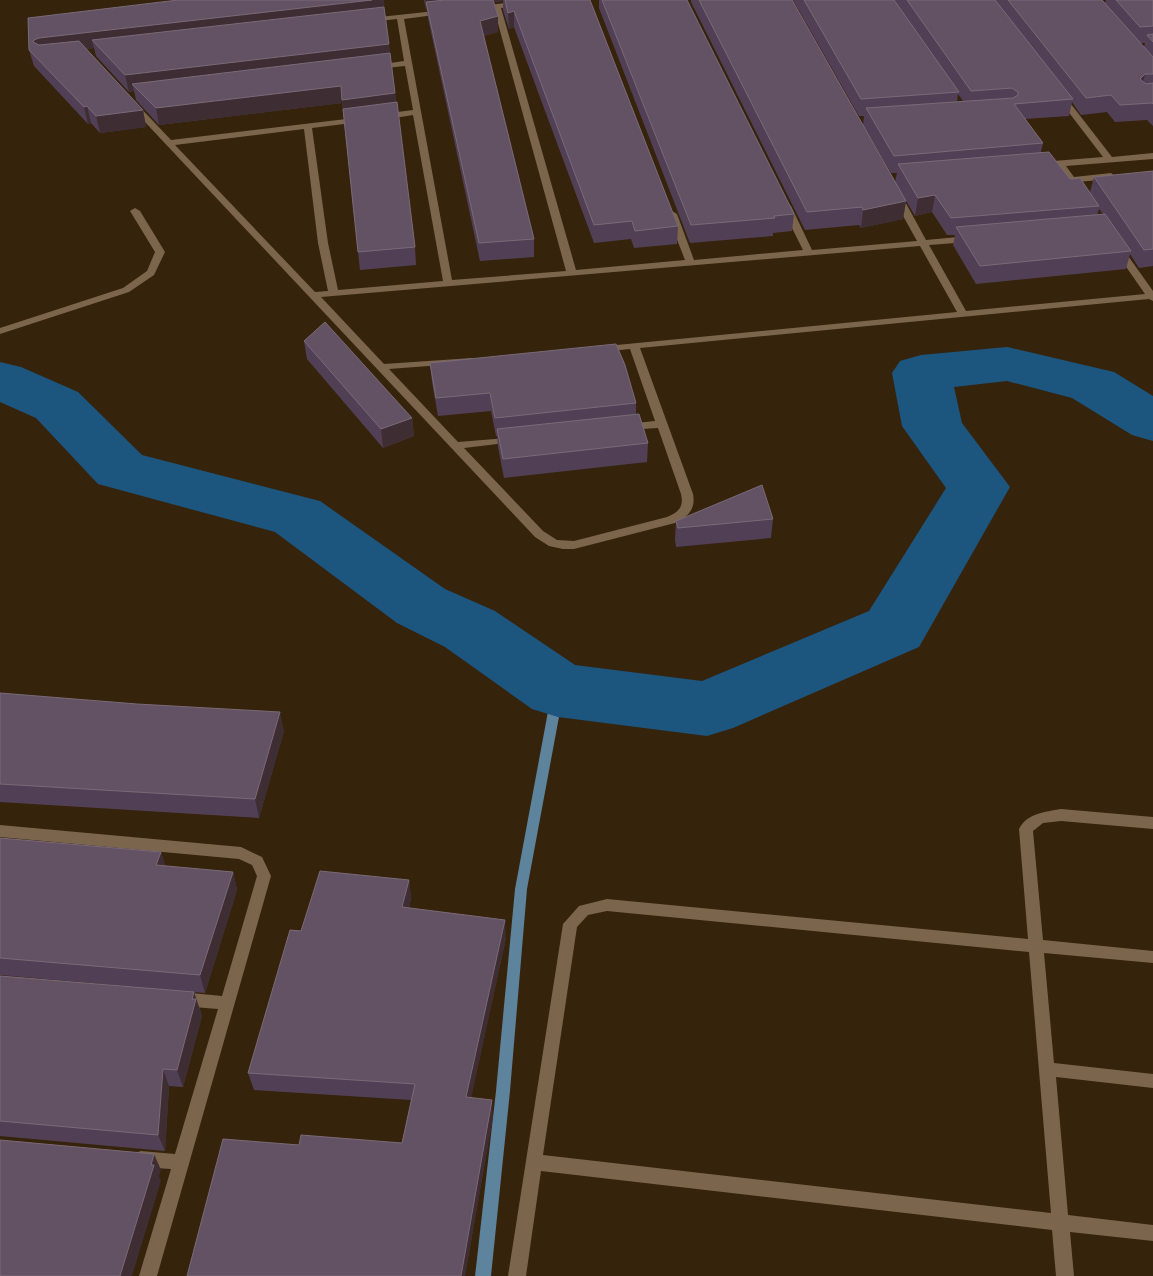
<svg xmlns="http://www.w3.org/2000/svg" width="1153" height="1276" viewBox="0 0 1153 1276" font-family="Literata,serif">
  <rect width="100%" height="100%" fill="#36230c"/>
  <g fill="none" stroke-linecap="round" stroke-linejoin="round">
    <path fill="#5e839c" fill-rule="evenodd" d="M 558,686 L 562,687 L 564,690 L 527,889 L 510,1091 L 491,1276 L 475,1276 L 496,1091 L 515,889 L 552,690 L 554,687 Z"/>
    <path fill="#1c567f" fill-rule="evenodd" d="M 1007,347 L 1114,372 L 1153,396 L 1153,441 L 1132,435 L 1072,398 L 1007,381 L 954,387 L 962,423 L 1010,487 L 919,647 L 733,728 L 707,736 L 558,717 L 532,709 L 445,647 L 397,623 L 275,532 L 98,484 L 36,418 L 0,402 L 0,362 L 21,367 L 78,392 L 142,455 L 320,501 L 445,589 L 495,611 L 575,665 L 702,681 L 869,611 L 946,488 L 902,426 L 892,373 L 900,361 L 921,355 Z"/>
    <path fill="#7b654d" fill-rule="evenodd" d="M 531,0 L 555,0 L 551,2 L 501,8 L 576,270 L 685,260 L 667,214 L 672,211 L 677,214 L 694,260 L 803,250 L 781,206 L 786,203 L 791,206 L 812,250 L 917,241 L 892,196 L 897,193 L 902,196 L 926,240 L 969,236 L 974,239 L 969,242 L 929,245 L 966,311 L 1145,294 L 1113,248 L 1118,245 L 1121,246 L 1153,291 L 1153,301 L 1149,299 L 640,348 L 693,494 C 696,509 688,517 675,523 L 574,549 L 563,549 L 549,546 L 535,537 L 129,105 L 136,103 L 171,140 L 363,117 L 364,119 L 360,122 L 312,128 L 328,243 L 338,290 L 443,281 L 413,115 L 382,120 L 378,117 L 382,114 L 413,110 L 405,66 L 376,69 L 372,67 L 376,65 L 404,61 L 397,19 L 370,22 L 366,20 L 370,18 L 445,10 L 445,14 L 442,14 L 404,19 L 452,280 L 566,271 L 494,9 L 480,10 L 476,8 L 480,6 ZM 304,129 L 318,243 L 328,291 L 315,292 L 175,145 ZM 920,246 L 957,312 L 596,347 L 595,349 L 596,351 L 600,352 L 630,349 L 655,421 L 626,424 L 621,427 L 626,430 L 658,428 L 681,494 C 684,507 679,512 667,517 L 574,541 L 557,540 L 543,531 L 464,448 L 514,442 L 518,441 L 519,439 L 518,437 L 458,442 L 389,369 L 468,363 L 473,360 L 472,358 L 384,364 L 321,297 Z
      M 1061,94 L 1064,95 L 1112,157 L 1153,153 L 1153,159 L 1066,166 L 1074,177 L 1111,173 L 1115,176 L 1111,179 L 1077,182 L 1084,192 L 1082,194 L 1076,194 L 1058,166 L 1041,168 L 1037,165 L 1041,162 L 1103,157 L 1057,97 Z
      M 135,208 L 140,211 L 165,252 L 154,275 L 129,292 L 0,334 L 0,328 L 123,288 L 147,271 L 155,252 L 130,211 Z
      M 1061,809 L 1153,817 L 1153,829 L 1061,821 L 1043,823 L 1033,831 L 1043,940 L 1153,951 L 1153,963 L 1044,953 L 1054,1063 L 1153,1074 L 1153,1088 L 1056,1077 L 1068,1215 L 1153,1225 L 1153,1241 L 1070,1232 L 1074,1276 L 1056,1276 L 1052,1230 L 541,1171 L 526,1276 L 508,1276 L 563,924 L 579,906 L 607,899 L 1028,939 L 1019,829 C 1027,813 1045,812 1061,809 ZM 607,911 L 1029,952 L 1051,1213 L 543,1155 L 577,927 L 588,915 Z
      M 0,825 L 241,847 L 262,857 L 271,876 L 157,1276 L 139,1276 L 171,1169 L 141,1167 L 135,1165 L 133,1159 L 135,1153 L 141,1151 L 175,1154 L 218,1009 L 181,1006 L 176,1004 L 173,999 L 176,994 L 181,992 L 222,996 L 257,876 L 252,865 L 239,859 L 0,837 Z"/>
  </g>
  <path fill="#514055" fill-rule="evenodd" d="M 424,0 L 590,0 L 678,226 L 677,244 L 634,248 L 631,239 L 594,243 L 514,27 L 509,29 L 503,10 L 503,1 L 494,2 L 498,16 L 498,32 L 484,36 L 534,239 L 534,257 L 480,261 L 428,18 L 427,10 L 426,10 Z
    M 599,0 L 687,0 L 794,214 L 792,231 L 773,233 L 773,236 L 690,243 L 599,8 Z
    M 691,0 L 792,0 L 906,201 L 903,219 L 861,228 L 859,225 L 805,230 L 691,2 Z
    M 793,0 L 1102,0 L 1105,3 L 1106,0 L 1153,0 L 1153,126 L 1147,120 L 1115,122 L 1107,112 L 1081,115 L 1072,102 L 1069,116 L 1025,119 L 1043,143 L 1041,152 L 1070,179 L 1090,192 L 1094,177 L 1153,171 L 1153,266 L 1139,268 L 1130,254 L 1126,269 L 976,284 L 953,245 L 955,235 L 947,235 L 932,212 L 915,216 L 895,182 L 897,173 L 891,173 L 863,125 L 864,116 L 859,116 ZM 1140,43 L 1145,43 L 1144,47 ZM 958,94 L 963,101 L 957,102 ZM 1099,209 L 1103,214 L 1097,215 Z
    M 384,7 L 415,247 L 416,265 L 360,270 L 342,103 L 159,125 L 136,100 L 134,91 L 129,92 L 96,56 L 94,48 L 86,49 L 143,110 L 146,127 L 100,133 L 91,123 L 88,124 L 34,66 L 29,50 L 28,18 Z
    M 304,341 L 412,418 L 414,436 L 383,448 L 307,359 Z
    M 430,363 L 636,403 L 636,414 L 648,443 L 647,462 L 504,478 L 498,447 L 497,436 L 496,436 L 491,411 L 438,416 L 432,382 Z
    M 773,519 L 771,538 L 676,547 L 675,539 L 676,521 Z
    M 0,693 L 284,731 L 259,818 L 0,802 Z
    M 0,838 L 161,852 L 165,866 L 233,872 L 237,890 L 205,993 L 0,975 Z
    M 409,880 L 411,898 L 409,908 L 506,938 L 471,1097 L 493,1116 L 465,1276 L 187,1276 L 299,1145 L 402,1143 L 411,1100 L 254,1090 L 248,1073 L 301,931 Z
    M 0,976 L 194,992 L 202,1016 L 183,1087 L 169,1086 L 165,1151 L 0,1136 Z"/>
  <path fill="#3e2d32" d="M 372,0 L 384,0 L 385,15 L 92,40 L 94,48 L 43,54 L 33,42 L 34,40 L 39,38 Z
    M 425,0 L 503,0 L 503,1 L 428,10 L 426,2 L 427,10 L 426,10 Z
    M 514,11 L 514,27 L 509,29 L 508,13 Z
    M 498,16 L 498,32 L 481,37 L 480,21 Z
    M 389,44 L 391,61 L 132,84 L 134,91 L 129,92 L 125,75 Z
    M 1145,74 L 1141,91 L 1140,79 Z
    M 341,86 L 395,93 L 397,110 L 344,117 L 342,103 L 159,125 L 156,108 Z
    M 87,106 L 91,123 L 88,124 L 84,107 Z
    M 143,110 L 146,127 L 100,133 L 96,116 Z
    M 935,195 L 932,212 L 915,216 L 918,198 Z
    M 906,201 L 903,219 L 861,228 L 863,210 Z
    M 412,418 L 414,436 L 383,448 L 381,429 Z
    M 280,712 L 284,731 L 259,818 L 255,799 Z
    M 161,852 L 167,870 L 156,865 Z
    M 233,872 L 237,890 L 205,993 L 200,975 Z
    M 409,880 L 411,898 L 405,925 L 402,907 Z
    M 505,920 L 506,938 L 468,1113 L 466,1097 Z
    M 194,992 L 202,1016 L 183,1087 L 177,1070 Z
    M 163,1069 L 169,1086 L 165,1151 L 158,1135 Z
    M 492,1100 L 493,1116 L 465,1276 L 461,1276 Z
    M 154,1154 L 161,1170 L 159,1176 L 161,1181 L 132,1276 L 120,1276 Z"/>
  <path fill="#635264" stroke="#7a6a77" d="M 178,0 L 372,0 L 39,38 L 34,40 L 33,42 L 39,45 L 79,41 L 143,110 L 96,116 L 87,106 L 84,107 L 29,50 L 28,18 Z
    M 445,0 L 493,0 L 498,16 L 480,21 L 534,239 L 479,243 L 426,2 Z
    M 505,0 L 590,0 L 678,226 L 635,231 L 632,221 L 594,225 L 514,11 L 508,13 Z
    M 602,0 L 687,0 L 794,214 L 774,216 L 775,218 L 691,225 Z
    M 699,0 L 792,0 L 906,201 L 863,210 L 862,207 L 807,212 Z
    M 804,0 L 894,0 L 959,92 L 861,99 Z
    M 907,0 L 995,0 L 1073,99 L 1014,104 L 1043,143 L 894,156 L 866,108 L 1013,98 L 1018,95 L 1018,92 L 1012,88 L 971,91 Z
    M 1008,0 L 1102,0 L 1153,57 L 1153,74 L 1145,74 L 1140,79 L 1146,84 L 1153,83 L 1153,104 L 1152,103 L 1120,105 L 1111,95 L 1086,98 Z
    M 1116,0 L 1153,0 L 1153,26 L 1140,27 Z
    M 384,7 L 389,44 L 125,75 L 92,40 Z
    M 1153,34 L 1153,42 L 1147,35 Z
    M 390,53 L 395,93 L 342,100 L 341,86 L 156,108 L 132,84 Z
    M 397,102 L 415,247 L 358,252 L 343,109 Z
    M 1049,152 L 1070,179 L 1080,178 L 1099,206 L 951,218 L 935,195 L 918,198 L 898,164 Z
    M 1153,171 L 1153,249 L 1144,250 L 1094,177 Z
    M 1105,214 L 1131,251 L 980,266 L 956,227 Z
    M 325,322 L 412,418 L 381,429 L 304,341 Z
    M 616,344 L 625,365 L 636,403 L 495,418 L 490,393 L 436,398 L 430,363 Z
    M 639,414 L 648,443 L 503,459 L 497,429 Z
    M 762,485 L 773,519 L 678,528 L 676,521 Z
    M 0,693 L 137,704 L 280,712 L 255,799 L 0,784 Z
    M 0,838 L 161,852 L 156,865 L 233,872 L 200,975 L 0,958 Z
    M 320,871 L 409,880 L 402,907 L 505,920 L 466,1097 L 492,1100 L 461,1276 L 187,1276 L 223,1139 L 299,1145 L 301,1135 L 402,1143 L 415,1084 L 248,1073 L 290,930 L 301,931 Z
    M 0,976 L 194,992 L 192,999 L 196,999 L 177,1070 L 163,1069 L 158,1135 L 0,1121 Z
    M 0,1140 L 154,1154 L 151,1165 L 154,1165 L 120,1276 L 0,1276 Z"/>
</svg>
